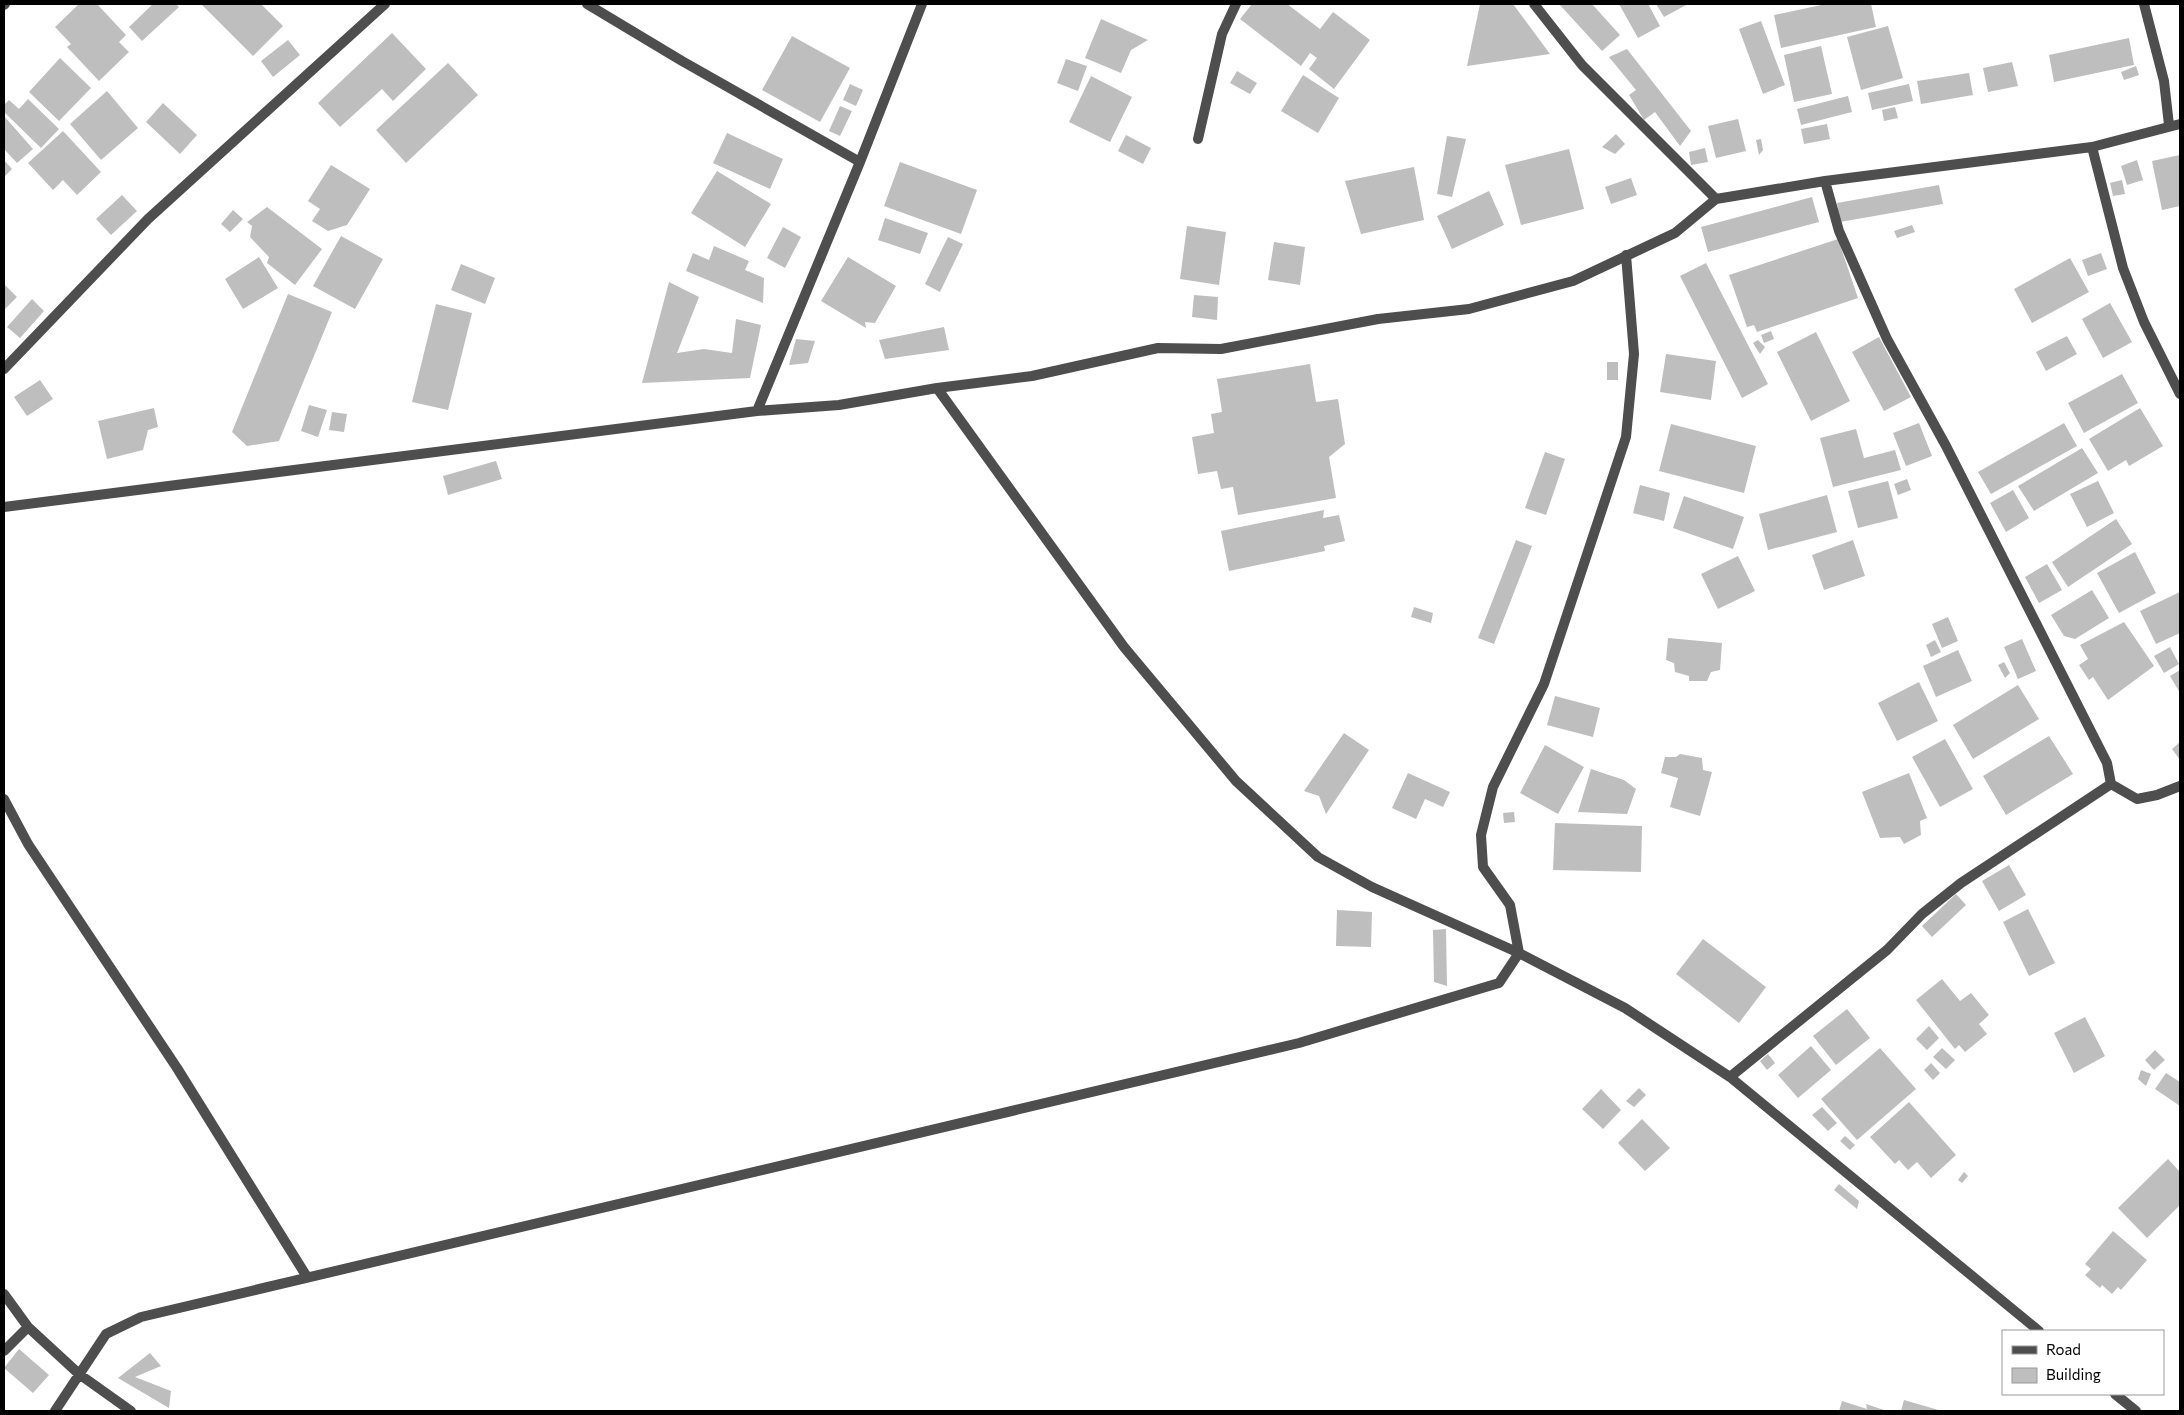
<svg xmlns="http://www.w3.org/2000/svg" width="2184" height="1415" viewBox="0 0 2184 1415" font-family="Commissioner,sans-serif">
  <rect width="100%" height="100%" fill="#fff"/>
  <path fill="#bebebe" d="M 79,4 L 97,4 L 126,35 L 119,42 L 129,52 L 99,81 L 67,47 L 71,44 L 55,27 Z
    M 153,4 L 176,4 L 179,7 L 142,41 L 129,27 Z
    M 201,4 L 261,4 L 283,26 L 253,56 Z
    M 1252,4 L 1287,4 L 1320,29 L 1333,12 L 1370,40 L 1334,89 L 1309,69 L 1317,58 L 1310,53 L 1301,66 L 1240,19 Z
    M 1480,4 L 1513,4 L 1550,54 L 1467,66 Z
    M 1559,4 L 1592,4 L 1620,35 L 1602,51 Z
    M 1619,4 L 1648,4 L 1660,26 L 1638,38 Z
    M 1656,4 L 1688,4 L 1664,17 Z
    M 1826,4 L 1871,4 L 1876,27 L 1781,48 L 1774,15 Z
    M 1101,19 L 1148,40 L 1131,50 L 1121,73 L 1085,58 Z
    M 1761,21 L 1785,85 L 1763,94 L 1739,29 Z
    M 1888,26 L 1903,78 L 1861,90 L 1847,37 Z
    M 392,33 L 426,69 L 393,101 L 382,89 L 340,127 L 318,103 Z
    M 792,36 L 850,68 L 820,122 L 762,90 Z
    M 2129,38 L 2134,65 L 2054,82 L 2049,55 Z
    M 288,40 L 300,55 L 273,77 L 261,61 Z
    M 1821,46 L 1832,94 L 1794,102 L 1784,55 Z
    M 1627,49 L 1691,131 L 1680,146 L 1655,112 L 1644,120 L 1629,95 L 1636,90 L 1609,57 Z
    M 60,58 L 91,88 L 59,121 L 29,92 Z
    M 1066,59 L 1087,66 L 1078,91 L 1057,83 Z
    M 2012,62 L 2018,86 L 1988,92 L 1983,68 Z
    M 448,63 L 478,95 L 406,163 L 376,130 Z
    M 2136,66 L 2139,75 L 2124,80 L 2121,72 Z
    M 1237,71 L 1257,83 L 1250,94 L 1230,83 Z
    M 1969,73 L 1973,95 L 1921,104 L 1917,81 Z
    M 1303,75 L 1339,98 L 1318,133 L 1281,111 Z
    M 1091,76 L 1132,97 L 1110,142 L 1069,122 Z
    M 850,84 L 863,90 L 856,106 L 843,100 Z
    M 1909,84 L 1913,101 L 1872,110 L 1868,93 Z
    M 107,91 L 138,128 L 101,160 L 70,124 Z
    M 1848,96 L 1852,112 L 1801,125 L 1797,109 Z
    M 28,99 L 59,129 L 41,148 L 4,112 L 4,105 L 9,100 L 19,109 Z
    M 163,103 L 197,135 L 180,154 L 146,122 Z
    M 840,106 L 852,111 L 840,136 L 829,131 Z
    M 1895,107 L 1898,118 L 1884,121 L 1882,110 Z
    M 4,116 L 33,149 L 17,163 L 4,149 Z
    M 1738,119 L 1746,151 L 1716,158 L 1708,126 Z
    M 1827,124 L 1830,139 L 1804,144 L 1801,129 Z
    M 63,131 L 101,172 L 77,195 L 63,180 L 53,190 L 28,163 Z
    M 727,133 L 783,159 L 770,189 L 713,163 Z
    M 1616,134 L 1625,144 L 1615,154 L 1602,147 Z
    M 1126,135 L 1151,148 L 1143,164 L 1118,151 Z
    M 1447,136 L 1466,139 L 1452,197 L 1437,194 Z
    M 1761,139 L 1763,150 L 1759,155 L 1756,140 Z
    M 1705,148 L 1708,162 L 1691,165 L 1689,152 Z
    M 1569,149 L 1584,209 L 1521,225 L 1505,165 Z
    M 2180,155 L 2180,206 L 2162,210 L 2152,161 Z
    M 4,160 L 12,169 L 4,177 Z
    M 2137,160 L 2143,180 L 2127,185 L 2121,166 Z
    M 900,162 L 977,190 L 961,234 L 884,206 Z
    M 331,165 L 370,189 L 347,225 L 328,231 L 312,221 L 320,209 L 308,201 Z
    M 1414,167 L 1424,220 L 1361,234 L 1345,181 Z
    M 717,171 L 771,204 L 745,247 L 691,213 Z
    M 1631,178 L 1637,195 L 1611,204 L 1605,187 Z
    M 2122,180 L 2125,194 L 2113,196 L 2110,183 Z
    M 1939,185 L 1943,204 L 1840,222 L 1837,203 Z
    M 1489,191 L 1504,225 L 1452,249 L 1437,216 Z
    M 122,195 L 137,211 L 111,235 L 96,219 Z
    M 1812,197 L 1819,222 L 1708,252 L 1701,227 Z
    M 267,207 L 322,249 L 295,285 L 267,263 L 269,257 L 250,237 L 252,226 L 247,222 Z
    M 233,210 L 243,219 L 230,232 L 221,224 Z
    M 885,218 L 928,233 L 920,254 L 878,240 Z
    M 1912,225 L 1915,232 L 1897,238 L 1894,231 Z
    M 1187,226 L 1226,232 L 1219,285 L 1180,279 Z
    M 783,227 L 801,237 L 785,268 L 767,258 Z
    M 341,236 L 383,259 L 355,309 L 313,286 Z
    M 948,237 L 963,244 L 940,292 L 925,284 Z
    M 1838,239 L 1858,298 L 1757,332 L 1754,325 L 1747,327 L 1729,275 Z
    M 1274,242 L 1305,247 L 1300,285 L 1268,280 Z
    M 714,246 L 749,261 L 745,270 L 764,278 L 763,303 L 686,271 L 693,253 L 709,260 Z
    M 2101,253 L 2107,269 L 2088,276 L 2082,260 Z
    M 259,257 L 278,288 L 243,309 L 225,279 Z
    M 848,257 L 896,286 L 875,323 L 865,322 L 866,328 L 821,301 Z
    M 2070,258 L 2089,292 L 2032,323 L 2014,289 Z
    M 1706,263 L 1768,384 L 1742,398 L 1680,276 Z
    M 461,264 L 495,278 L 485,304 L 451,290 Z
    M 669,282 L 699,297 L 677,353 L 704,349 L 732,353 L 736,319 L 761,325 L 750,378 L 642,383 Z
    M 4,284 L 17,297 L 4,310 Z
    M 288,294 L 332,312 L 279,441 L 247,446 L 232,432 Z
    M 1194,295 L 1218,297 L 1217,320 L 1192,317 Z
    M 32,299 L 44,311 L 20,338 L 7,327 Z
    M 2110,303 L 2132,342 L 2103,358 L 2082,319 Z
    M 436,304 L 472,313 L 448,410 L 412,402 Z
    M 944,327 L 949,350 L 885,359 L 879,340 Z
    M 1771,331 L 1774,339 L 1764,343 L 1761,335 Z
    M 1816,332 L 1850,401 L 1811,421 L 1777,352 Z
    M 2067,336 L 2077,354 L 2046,371 L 2036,352 Z
    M 1879,337 L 1911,397 L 1884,411 L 1852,352 Z
    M 796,339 L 815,341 L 808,363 L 789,365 Z
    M 1758,340 L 1765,347 L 1760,354 L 1753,343 Z
    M 1666,354 L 1716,361 L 1711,400 L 1660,392 Z
    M 1607,362 L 1618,362 L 1618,380 L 1607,380 Z
    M 1310,364 L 1316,402 L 1338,399 L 1345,444 L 1329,457 L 1336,498 L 1238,515 L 1233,487 L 1221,489 L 1217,471 L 1198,474 L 1192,437 L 1214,433 L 1211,414 L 1222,412 L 1217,379 Z
    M 2122,374 L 2138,403 L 2084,433 L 2068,403 Z
    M 40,380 L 53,399 L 27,416 L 14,397 Z
    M 309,405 L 327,410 L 318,437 L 301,431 Z
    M 154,408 L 158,427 L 148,430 L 143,450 L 107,459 L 98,421 Z
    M 2140,408 L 2163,446 L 2129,466 L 2126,460 L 2108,471 L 2089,439 Z
    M 332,412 L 347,414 L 344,432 L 329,430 Z
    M 1919,423 L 1932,456 L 1906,466 L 1893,433 Z
    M 2064,423 L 2077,446 L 1991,494 L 1978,472 Z
    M 1671,424 L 1756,446 L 1744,493 L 1659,471 Z
    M 1856,429 L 1864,458 L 1895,450 L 1901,470 L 1833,487 L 1820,438 Z
    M 2082,448 L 2098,473 L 2034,511 L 2018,486 Z
    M 1545,452 L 1565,459 L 1546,515 L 1525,508 Z
    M 496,461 L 502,479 L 448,495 L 443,476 Z
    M 1907,479 L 1911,490 L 1898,495 L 1894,484 Z
    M 1888,481 L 1898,518 L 1858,528 L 1848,491 Z
    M 2098,481 L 2114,513 L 2087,527 L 2070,494 Z
    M 1640,485 L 1670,493 L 1664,521 L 1633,513 Z
    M 2013,490 L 2029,518 L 2006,532 L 1990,503 Z
    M 1827,495 L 1837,532 L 1768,550 L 1759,514 Z
    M 1684,496 L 1744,517 L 1733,549 L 1673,528 Z
    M 1324,510 L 1323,518 L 1339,515 L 1345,541 L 1324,546 L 1325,551 L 1229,571 L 1221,531 Z
    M 2116,519 L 2132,544 L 2068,587 L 2052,562 Z
    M 1516,540 L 1532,546 L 1494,644 L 1478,638 Z
    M 1853,540 L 1865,576 L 1824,590 L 1812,555 Z
    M 2135,552 L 2156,593 L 2119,613 L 2097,573 Z
    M 1738,556 L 1755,591 L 1718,609 L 1701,574 Z
    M 2047,564 L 2062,590 L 2039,603 L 2025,577 Z
    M 2092,590 L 2109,618 L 2075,639 L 2064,636 L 2051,615 Z
    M 2180,592 L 2180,633 L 2156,644 L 2140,611 Z
    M 1414,607 L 1433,613 L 1431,623 L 1411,617 Z
    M 1948,617 L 1958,641 L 1942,648 L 1932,624 Z
    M 2124,622 L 2154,666 L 2108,700 L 2093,677 L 2089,680 L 2079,665 L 2088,659 L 2080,645 Z
    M 1668,638 L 1722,643 L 1720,670 L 1711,672 L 1707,681 L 1689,681 L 1689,676 L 1675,672 L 1674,663 L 1666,660 Z
    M 2022,639 L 2036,671 L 2018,679 L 2004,647 Z
    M 1935,640 L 1941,652 L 1931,657 L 1926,645 Z
    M 2170,647 L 2179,664 L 2164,673 L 2154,656 Z
    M 1958,650 L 1972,681 L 1936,697 L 1923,666 Z
    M 2004,662 L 2010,673 L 2005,678 L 1998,665 Z
    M 2180,670 L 2180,693 L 2170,676 Z
    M 1919,682 L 1938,721 L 1897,741 L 1878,703 Z
    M 2018,685 L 2039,719 L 1973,759 L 1953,725 Z
    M 1555,696 L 1600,708 L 1593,737 L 1547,725 Z
    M 1344,733 L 1369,750 L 1326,814 L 1319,796 L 1304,791 Z
    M 2049,736 L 2073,774 L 2006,815 L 1983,776 Z
    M 1945,739 L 1973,789 L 1940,807 L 1912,757 Z
    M 2180,742 L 2180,760 L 2172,749 Z
    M 1545,745 L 1584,767 L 1558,814 L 1520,793 Z
    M 1680,754 L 1702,758 L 1703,770 L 1712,772 L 1700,816 L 1670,807 L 1678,778 L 1661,773 L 1665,757 L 1676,757 Z
    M 1591,769 L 1624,780 L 1636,789 L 1627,814 L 1578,812 Z
    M 1408,773 L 1450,792 L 1443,807 L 1425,799 L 1416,819 L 1392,808 Z
    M 1909,773 L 1927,818 L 1920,821 L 1921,835 L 1904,844 L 1900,837 L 1880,838 L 1862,792 Z
    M 1514,812 L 1515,822 L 1504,823 L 1503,813 Z
    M 1555,823 L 1642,826 L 1641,872 L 1553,870 Z
    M 2009,865 L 2026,895 L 1999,911 L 1982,881 Z
    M 1956,894 L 1966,905 L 1932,937 L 1922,926 Z
    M 2028,909 L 2055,963 L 2029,976 L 2003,922 Z
    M 1337,910 L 1372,912 L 1371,947 L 1336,946 Z
    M 1446,929 L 1447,986 L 1434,982 L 1433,930 Z
    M 1703,939 L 1766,987 L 1739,1023 L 1676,974 Z
    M 1942,979 L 1960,1001 L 1971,993 L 1989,1015 L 1979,1024 L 1987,1034 L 1965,1052 L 1959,1045 L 1955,1049 L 1916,1000 Z
    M 1847,1009 L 1870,1038 L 1836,1065 L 1813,1036 Z
    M 2085,1017 L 2105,1056 L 2074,1073 L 2054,1033 Z
    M 1929,1026 L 1939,1038 L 1927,1050 L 1916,1039 Z
    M 1811,1046 L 1831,1070 L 1798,1098 L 1778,1075 Z
    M 1880,1048 L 1916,1089 L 1857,1140 L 1821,1099 Z
    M 1942,1048 L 1955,1060 L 1946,1069 L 1933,1057 Z
    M 2155,1050 L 2165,1060 L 2154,1070 L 2145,1060 Z
    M 1768,1054 L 1775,1063 L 1767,1070 L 1760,1061 Z
    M 1931,1063 L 1940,1073 L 1933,1080 L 1924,1070 Z
    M 2141,1070 L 2151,1074 L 2146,1086 L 2138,1079 Z
    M 2166,1073 L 2180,1082 L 2180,1106 L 2155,1089 Z
    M 1639,1088 L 1646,1095 L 1634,1107 L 1626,1101 Z
    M 1601,1089 L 1621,1110 L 1603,1129 L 1582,1109 Z
    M 1909,1102 L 1956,1155 L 1931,1178 L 1917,1162 L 1908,1170 L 1899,1160 L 1895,1164 L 1870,1137 Z
    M 1822,1107 L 1837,1123 L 1828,1131 L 1812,1115 Z
    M 1642,1119 L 1670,1148 L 1645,1171 L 1618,1143 Z
    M 1845,1136 L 1855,1145 L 1850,1150 L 1840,1141 Z
    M 2168,1159 L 2180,1172 L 2180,1205 L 2147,1238 L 2118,1208 Z
    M 1964,1172 L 1968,1176 L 1962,1183 L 1958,1180 Z
    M 1839,1184 L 1859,1201 L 1857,1209 L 1834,1190 Z
    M 2113,1231 L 2147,1260 L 2121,1290 L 2118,1287 L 2112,1294 L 2102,1285 L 2100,1288 L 2085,1275 L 2091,1269 L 2085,1264 Z
    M 19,1349 L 49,1375 L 33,1393 L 4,1368 Z
    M 150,1353 L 161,1366 L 135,1377 L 171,1391 L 169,1408 L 118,1378 Z
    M 1904,1400 L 1942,1411 L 1901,1411 Z
    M 1842,1401 L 1867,1409 L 1866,1404 L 1887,1411 L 1839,1411 Z"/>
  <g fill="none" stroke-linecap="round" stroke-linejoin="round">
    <path stroke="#4e4e4e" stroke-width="10" d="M 587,4 L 682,61 L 860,162
      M 1534,4 L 1582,65 L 1716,199
      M 2144,4 L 2164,81 L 2169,125
      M 4,5 L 5,4
      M 1198,139 L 1222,34 L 1236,4
      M 2092,147 L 2123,268 L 2144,322 L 2180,394
      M 1825,181 L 1839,231 L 1887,339 L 1946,446 L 2107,763 L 2111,784
      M 4,369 L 148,219 L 385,4
      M 937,388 L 1124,647 L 1236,781 L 1318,857 L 1372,887 L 1519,953 L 1625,1008 L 1730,1077 L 2039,1331
      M 757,411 L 860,162 L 922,4
      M 4,507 L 757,411 L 839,405 L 937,388 L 1032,376 L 1158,348 L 1221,349 L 1378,319 L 1469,309 L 1573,281 L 1675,233 L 1716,199 L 1825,181 L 2092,147 L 2180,124
      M 2111,784 L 2137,799 L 2157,795 L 2180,786
      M 4,799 L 28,844 L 177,1068 L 307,1277
      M 1730,1077 L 1887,950 L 1922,914 L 1961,883 L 2111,784
      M 4,1294 L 28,1327 L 79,1374 L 131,1411
      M 4,1351 L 28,1327
      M 2115,1394 L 2136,1411
      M 55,1411 L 106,1334 L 141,1317 L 1299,1043 L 1499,983 L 1519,953 L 1510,905 L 1483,867 L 1481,835 L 1493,787 L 1544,684 L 1626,437 L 1634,354 L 1626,255"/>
  </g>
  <rect width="2184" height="1415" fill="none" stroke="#000000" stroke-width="10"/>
  <rect x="2002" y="1330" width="162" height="65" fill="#ffffff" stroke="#999999"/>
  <rect x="2012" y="1346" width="25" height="8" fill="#4e4e4e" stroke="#999999"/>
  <text x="2046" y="1355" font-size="15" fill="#000000">Road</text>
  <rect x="2012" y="1368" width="25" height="15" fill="#bebebe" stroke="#999999"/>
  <text x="2046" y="1380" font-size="15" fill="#000000">Building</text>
</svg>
